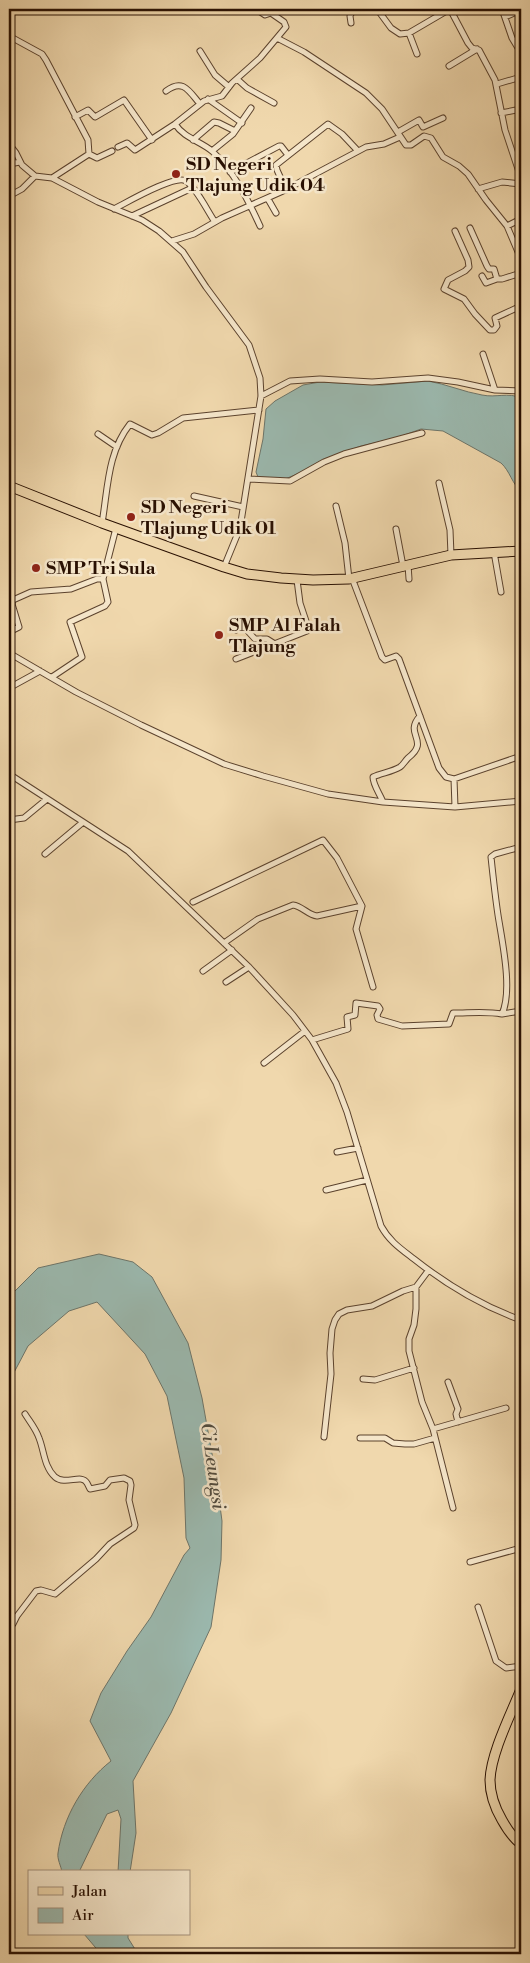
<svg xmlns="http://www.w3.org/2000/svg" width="530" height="1963" viewBox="0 0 530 1963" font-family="'Libre Bodoni',serif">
  <rect width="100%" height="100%" fill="#f0d8ad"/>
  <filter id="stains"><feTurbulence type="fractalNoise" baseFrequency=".004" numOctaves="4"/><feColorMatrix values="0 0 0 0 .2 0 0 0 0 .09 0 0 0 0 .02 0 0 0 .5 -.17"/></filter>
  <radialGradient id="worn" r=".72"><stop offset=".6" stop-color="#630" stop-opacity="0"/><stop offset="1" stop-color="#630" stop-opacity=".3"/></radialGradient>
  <path fill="#9bb9af" stroke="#6d756a" d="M 428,381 C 446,384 464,392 482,395 C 496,398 508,392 521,398 L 521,491 C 512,484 510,471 501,463 L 443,431 L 421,429 L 396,438 L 361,446 L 322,460 L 302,472 L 285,479 L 258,477 L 256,472 L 263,439 L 266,409 L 275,401 L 303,385 L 320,382 L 382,385 Z
    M 99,1254 L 133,1262 L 152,1277 L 188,1343 L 202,1398 L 216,1476 L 222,1521 L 221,1560 L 211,1627 L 171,1713 L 133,1781 L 136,1833 L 130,1872 L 118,1872 L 121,1819 L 118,1810 L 107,1814 L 79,1872 L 62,1872 C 61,1866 57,1859 58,1853 C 63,1817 83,1783 111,1761 L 90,1721 L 101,1693 L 127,1651 L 151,1617 L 184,1555 L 190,1548 L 186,1538 L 184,1478 L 167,1396 L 145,1354 L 97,1302 L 69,1311 L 28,1346 L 9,1382 L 9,1297 L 38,1268 Z
    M 84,1934 L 128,1934 L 128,1938 L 138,1954 L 101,1954 Z"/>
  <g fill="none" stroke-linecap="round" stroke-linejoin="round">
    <g stroke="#5b422d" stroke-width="7">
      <path id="street" d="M 256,9 L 265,15 L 271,13
        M 348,9 L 355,10 L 358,9
        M 377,9 L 391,28 L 400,34 L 409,33 L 450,9
        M 429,9 L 442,13
        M 450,9 L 468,43 L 472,48 L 479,50 L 495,80 L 505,130 L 521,178
        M 502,9 L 512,38 L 521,53
        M 505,17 L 521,10
        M 351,23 L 350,16 L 353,10
        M 409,33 L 417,54
        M 9,36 L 42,54 L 46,60 L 88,140 L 89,154 L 52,178
        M 277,38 L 304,52 L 366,93 L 382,109 L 406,145 L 411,145 L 424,136 L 431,138 L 443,157 L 459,166 L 468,174 L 486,200 L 507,226 L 521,259
        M 200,51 L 215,75 L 229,87
        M 449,66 L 477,49
        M 237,79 L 247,88 L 274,103
        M 497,84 L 521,77
        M 166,91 C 183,78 189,91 200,104
        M 208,99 L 242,123
        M 501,113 L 521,109
        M 75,117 L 88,110 L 95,117 L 124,100 L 152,140
        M 398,132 L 419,120 L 423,127 L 443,118
        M 193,140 L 214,122 L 219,123 L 235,131
        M 9,144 L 16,153 L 22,165 L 35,176 L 52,178 L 98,202 L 142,220 L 159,231 L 183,252 L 206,287 L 249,345 L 260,378 L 261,396 L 240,528 L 224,567
        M 118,147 L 127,143 L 135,150 L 175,124
        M 212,151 L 233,134 L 251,108
        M 89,154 L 97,158 L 112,151
        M 9,164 L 20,162
        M 230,172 L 279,146 L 281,146 L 288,155
        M 478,189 L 502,182 L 521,184
        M 286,190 L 277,170 L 276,165 L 328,124 L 342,134 L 358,151
        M 9,196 L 22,189 L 35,176
        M 268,199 L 276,213
        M 114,209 C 126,203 175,174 186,181 C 196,187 208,212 215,222
        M 132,216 L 192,188
        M 260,226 C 248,200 234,171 212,151 C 200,141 184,138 175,124 L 204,101 L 222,96 L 232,83 L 260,58 L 286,27 L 284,22 L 271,13 L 275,9
        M 507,226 L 521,219
        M 470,228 L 487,266 L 489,269 L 494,269 L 497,279 L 502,279 L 521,273
        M 455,231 L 468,260 L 469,267 L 465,271 L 448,280 L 444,289 L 464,299 L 475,314 L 490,330 L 494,330 L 497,326 L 495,318 L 521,306
        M 172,241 L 194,234 L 222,218 L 283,191 L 366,147 L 384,144 L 400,137
        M 482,276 L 486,283 L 497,279
        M 483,354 L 495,390
        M 261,396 L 290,381 L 320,379 L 372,382 L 428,378 L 458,382 L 495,390 L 521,391
        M 98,434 L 117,447
        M 249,479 L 290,481 L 324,462 L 344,454 L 422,433
        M 439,483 L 450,530 L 451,555
        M 194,496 L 243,507
        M 336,506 L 345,543 L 349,579
        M 102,523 C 108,489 107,453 130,424 L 152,435 L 158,433 L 183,418 L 259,410
        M 396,529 L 403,566
        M 494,552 L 501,592
        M 408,565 L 409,579
        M 352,578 L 382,657 L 385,660 L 396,656 L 399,659 L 439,768 L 446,777 L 454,779 L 521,756
        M 103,579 L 116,528
        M 236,630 L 240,627 L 244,627 L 255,639 L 267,639 L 275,644
        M 9,632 L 19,627 L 12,604 L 13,600 L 31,592 L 71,589 L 97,579 L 103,579 L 108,602 L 105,606 L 70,622 L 82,657 L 52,677
        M 9,653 L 76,692 L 141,725 L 224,764 L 263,776 L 328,794 L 383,802 L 455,807 L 521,801
        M 236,659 L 307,631 L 308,627 L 300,603 L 297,580
        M 9,688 L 40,671
        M 9,774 L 128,851 L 249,967 L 293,1015 L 312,1040 L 336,1083 L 347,1112 L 381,1226 C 389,1241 401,1249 414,1259 C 447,1285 482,1306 521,1320
        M 454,779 L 455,807
        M 383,802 C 380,794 373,785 373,777 C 381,773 392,772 400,767 C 403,765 405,761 408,758 C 431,740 403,735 420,716
        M 9,820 L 24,818 L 47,799
        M 45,854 L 82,823
        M 193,902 L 323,840 L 337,858 L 362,906 L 356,929 L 373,987
        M 224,943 L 258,919 L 293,905 C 302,906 308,915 317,916 L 362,906
        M 203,971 L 232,950
        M 226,982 L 249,967
        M 502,1014 L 521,1011
        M 312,1040 L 348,1029 L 347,1017 L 355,1015 L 356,1003 L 378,1006 L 380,1009 L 377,1015 L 378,1019 L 402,1026 L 449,1024 L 453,1013 C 469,1013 487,1011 502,1014 C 513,990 502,941 498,915 C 495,895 493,876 491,857 L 495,854 L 521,847
        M 264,1063 L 305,1031
        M 337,1152 L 358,1148
        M 326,1190 L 367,1180
        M 416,1287 L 416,1309 L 414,1325 L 409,1339 L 409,1351 L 422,1402 L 433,1429 L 453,1508
        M 363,1379 L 375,1380 L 414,1368
        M 448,1382 L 458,1409 L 456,1414 L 458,1422
        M 433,1429 L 506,1408
        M 324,1437 L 331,1374 L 330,1353 L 332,1329 L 335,1320 L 339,1314 L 347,1310 L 372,1306 L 403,1291 L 416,1287 L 428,1271
        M 360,1438 L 385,1438 L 393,1443 L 405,1444 L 414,1444 L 435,1438
        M 470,1562 L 521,1548
        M 478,1607 L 496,1661 L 506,1668 L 521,1666
        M 9,1625 L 13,1624 L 17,1616 L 36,1591 L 41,1590 L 55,1594 L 96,1559 L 110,1544 L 134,1528 L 135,1525 L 129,1500 L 131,1485 L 130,1481 L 124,1478 L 110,1480 L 105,1486 L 90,1489 C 89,1487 88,1485 87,1483 C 81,1473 66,1486 55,1477 C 44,1467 44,1450 39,1438 C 36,1429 30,1422 25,1414"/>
    </g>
    <g stroke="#291002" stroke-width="11">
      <path id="primary" d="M 9,486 L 102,523 L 224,567 L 247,574 L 281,578 L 313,580 L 349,579 L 451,555 L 521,551
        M 521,1689 C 511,1714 491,1753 490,1780 C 490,1794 495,1808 502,1820 C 507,1829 513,1838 521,1844"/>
    </g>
    <use href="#street" stroke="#f5e6ca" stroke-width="5"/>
    <use href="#primary" stroke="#f0d8ad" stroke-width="9"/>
  </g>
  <g fill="#8f2418" stroke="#f5e6ca" stroke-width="2">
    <circle cx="176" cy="174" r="5"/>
    <circle cx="131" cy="517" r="5"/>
    <circle cx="36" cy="568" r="5"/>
    <circle cx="219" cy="635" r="5"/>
  </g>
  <g text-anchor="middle" stroke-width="5" stroke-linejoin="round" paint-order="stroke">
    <g font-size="18" font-weight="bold" fill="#291002" stroke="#f5e6ca" text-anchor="start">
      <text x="186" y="170">SD Negeri<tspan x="186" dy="21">Tlajung Udik 04</tspan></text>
      <text x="141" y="513">SD Negeri<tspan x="141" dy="21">Tlajung Udik 01</tspan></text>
      <text x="46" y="574">SMP Tri Sula</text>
      <text x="229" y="631">SMP Al Falah<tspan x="229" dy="21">Tlajung</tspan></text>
    </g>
    <g font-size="19" font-style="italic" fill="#514b3f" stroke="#f5e6ca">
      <text transform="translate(214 1466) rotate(82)" y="7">Ci Leungsi</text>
    </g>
  </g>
  <rect width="530" height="1963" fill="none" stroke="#f0d8ad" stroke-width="30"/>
  <rect x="10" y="10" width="510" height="1943" fill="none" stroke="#291002" stroke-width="2.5"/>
  <rect x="15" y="15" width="500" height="1933" fill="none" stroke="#291002"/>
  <rect x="28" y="1870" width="162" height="65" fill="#f5e6ca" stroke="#a3907a"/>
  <rect x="38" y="1887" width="25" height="8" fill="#f0d8ad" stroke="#a3907a"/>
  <text x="72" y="1896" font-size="15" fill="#291002">Jalan</text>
  <rect x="38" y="1908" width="25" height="15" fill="#9bb9af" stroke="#a3907a"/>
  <text x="72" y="1920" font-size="15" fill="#291002">Air</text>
  <rect width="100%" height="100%" filter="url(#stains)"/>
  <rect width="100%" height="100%" fill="url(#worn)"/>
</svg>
